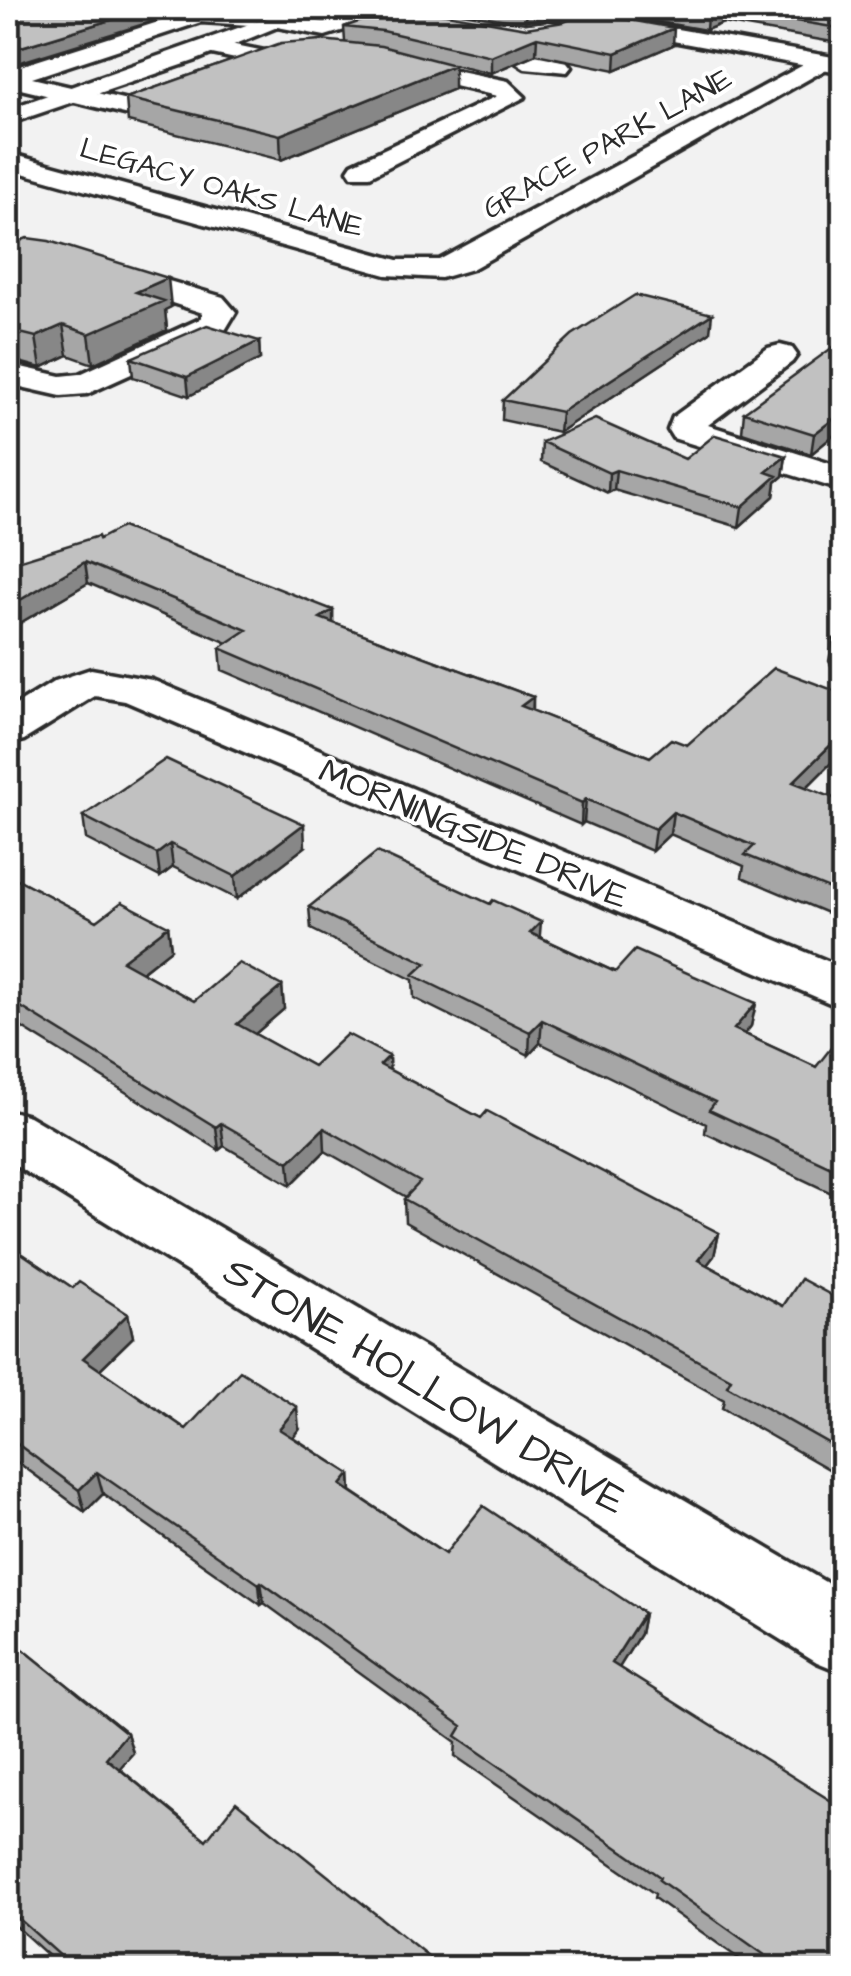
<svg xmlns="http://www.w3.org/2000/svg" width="851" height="1976" viewBox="0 0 851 1976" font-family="'Architects Daughter',sans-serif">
  <rect width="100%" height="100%" fill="#f2f2f2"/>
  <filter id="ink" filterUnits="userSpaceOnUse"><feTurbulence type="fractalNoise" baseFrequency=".01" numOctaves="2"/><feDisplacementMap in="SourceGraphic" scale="20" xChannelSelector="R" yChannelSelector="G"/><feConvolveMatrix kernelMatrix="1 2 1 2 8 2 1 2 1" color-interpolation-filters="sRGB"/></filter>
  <g filter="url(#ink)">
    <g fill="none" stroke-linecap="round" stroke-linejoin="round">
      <g stroke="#2b2b2b" stroke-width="7">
        <path id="minor" d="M 375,8 L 432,11 L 443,17 L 432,23 L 387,17 L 325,36 L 272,26 L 269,21 L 280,15 L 324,22 Z
          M 844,8 L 844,21 L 821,29 L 810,23 Z
          M 199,9 L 250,13 L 261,19 L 250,25 L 201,22 L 32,78 L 127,100 L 240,60 L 203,52 L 200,47 L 203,42 L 211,40 L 274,53 L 277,58 L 274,63 L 129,115 L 8,86 L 8,70 Z
          M 609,22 L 617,24 L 620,29 L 617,34 L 552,59 L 567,62 L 571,67 L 567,72 L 525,68 L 514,61 L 517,56 Z
          M 381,55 L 508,81 L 525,97 L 370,176 L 352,176 L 348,170 L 352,164 L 497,96 L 373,67 L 370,62 L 373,57 Z
          M 822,55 L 833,62 L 830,67 L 472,269 L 441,278 L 386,275 L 8,169 L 8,153 L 398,260 L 439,260 Z
          M 8,242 L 67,251 L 223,297 L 236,312 L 224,332 L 87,394 L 61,396 L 8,384 L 8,364 L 61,376 L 80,374 L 200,319 L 203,313 L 54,265 L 8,260 Z
          M 780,345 L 792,348 L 797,355 L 792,362 L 708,425 L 844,468 L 844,491 L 673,438 L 668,430 L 673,417 L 768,348 Z
          M 91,669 L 152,680 L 844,968 L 844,1009 L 125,701 L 95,696 L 24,740 L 8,744 L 8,710 L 55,681 Z
          M 8,1110 L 29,1116 L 844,1593 L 844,1673 L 817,1662 L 8,1161 Z"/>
      </g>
      <g stroke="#2b2b2b" stroke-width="7">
        <path id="major" d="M 295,8 L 324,8 L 194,61 L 8,124 L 8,109 Z
          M 517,8 L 560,8 L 844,59 L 844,73 L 528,14 Z"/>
      </g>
      <use href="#minor" fill="#fff" fill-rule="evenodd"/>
      <use href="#major" fill="#fff" fill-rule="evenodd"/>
    </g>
    <path fill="#a6a6a6" stroke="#2b2b2b" stroke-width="2.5" d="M 431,8 L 545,8 L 545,21 L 525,23 Z
      M 578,8 L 755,8 L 844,22 L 844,44 L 723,23 L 706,30 Z
      M 788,8 L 844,8 L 844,16 Z
      M 359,14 L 526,28 L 673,45 L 615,70 L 536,54 L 491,73 L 453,64 L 454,89 L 281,160 L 128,122 L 126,98 L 345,42 L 344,27 L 359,22 Z
      M 8,246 L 171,307 L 165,310 L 167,330 L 93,364 L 68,355 L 41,368 L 8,359 Z
      M 710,332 L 559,432 L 502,420 L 503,400 Z
      M 259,341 L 260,359 L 189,396 L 133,377 L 131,358 Z
      M 844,350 L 844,427 L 811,454 L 742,432 L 744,412 Z
      M 542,442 L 685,459 L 786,456 L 783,476 L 776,482 L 774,496 L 739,527 L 614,490 L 608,493 L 541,462 Z
      M 8,467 L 14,470 L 17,490 L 8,491 Z
      M 844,529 L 844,552 L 839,550 Z
      M 99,539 L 333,610 L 333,623 L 533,697 L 533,711 L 650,757 L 687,745 L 844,750 L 806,788 L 844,802 L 844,920 L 742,877 L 744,866 L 670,834 L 652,851 L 584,822 L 581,825 L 222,670 L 220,648 L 228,643 L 88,583 L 8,630 Z
      M 833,639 L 844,639 L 844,692 L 829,661 Z
      M 83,816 L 305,847 L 237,899 L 173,867 L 160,877 L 86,839 Z
      M 8,874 L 97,921 L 168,926 L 171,949 L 142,972 L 194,1001 L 282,986 L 284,1009 L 255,1034 L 313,1066 L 390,1070 L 481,1118 L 719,1233 L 714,1256 L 707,1265 L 783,1306 L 844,1302 L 844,1472 L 841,1476 L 722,1408 L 724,1400 L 405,1222 L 404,1199 L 406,1197 L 325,1151 L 291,1185 L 224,1146 L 219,1150 L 8,1019 Z
      M 490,904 L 540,937 L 615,972 L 756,1003 L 751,1026 L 745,1034 L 816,1067 L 844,1041 L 844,1199 L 705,1133 L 706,1124 L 540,1043 L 529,1055 L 414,998 L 413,980 L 311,929 L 309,907 Z
      M 8,1244 L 73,1288 L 128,1314 L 133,1337 L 99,1370 L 186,1429 L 299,1429 L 293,1437 L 350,1474 L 351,1491 L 445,1554 L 644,1613 L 640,1634 L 619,1667 L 844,1968 L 752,1968 L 654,1898 L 655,1894 L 455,1756 L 456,1742 L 264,1603 L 261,1605 L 103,1494 L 85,1512 L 8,1455 Z
      M 8,1637 L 127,1733 L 133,1753 L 119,1768 L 206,1840 L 443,1968 L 62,1968 L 8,1919 Z"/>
    <path fill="#878787" stroke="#2b2b2b" stroke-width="2.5" d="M 150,8 L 196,8 L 8,66 L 8,51 Z
      M 545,8 L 545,21 L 525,23 L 526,9 Z
      M 725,9 L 723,23 L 706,30 L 707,16 Z
      M 674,28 L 673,45 L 615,70 L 616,53 Z
      M 537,37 L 536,54 L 491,73 L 491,56 Z
      M 454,65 L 454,89 L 281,160 L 280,135 Z
      M 168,278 L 171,307 L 165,310 L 167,330 L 93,364 L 89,334 L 136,292 Z
      M 712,314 L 710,332 L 559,432 L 561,412 Z
      M 63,325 L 68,355 L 41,368 L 36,337 Z
      M 259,341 L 260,359 L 189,396 L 187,377 Z
      M 844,411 L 844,427 L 811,454 L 814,434 Z
      M 786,456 L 783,476 L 776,482 L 774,496 L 739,527 L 742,507 L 766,472 Z
      M 616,470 L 614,490 L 608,493 L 609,473 Z
      M 85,562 L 88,583 L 8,630 L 8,607 Z
      M 333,610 L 333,631 L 320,618 Z
      M 533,697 L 532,718 L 521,706 Z
      M 844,732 L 844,750 L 789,805 L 793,782 Z
      M 586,799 L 584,822 L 581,825 L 582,803 Z
      M 673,812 L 670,834 L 652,851 L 655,829 Z
      M 304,824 L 305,847 L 237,899 L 235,876 Z
      M 170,844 L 173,867 L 160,877 L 157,854 Z
      M 541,922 L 539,945 L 530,933 Z
      M 168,926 L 171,949 L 126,984 L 122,961 Z
      M 282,986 L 284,1009 L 240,1047 L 237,1024 Z
      M 756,1003 L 751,1026 L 730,1053 L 734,1029 Z
      M 542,1020 L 540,1043 L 529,1055 L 530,1032 Z
      M 389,1056 L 390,1079 L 380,1065 Z
      M 221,1123 L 224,1146 L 219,1150 L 216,1127 Z
      M 324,1128 L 325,1151 L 291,1185 L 289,1162 Z
      M 719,1233 L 714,1256 L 693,1283 L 698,1260 Z
      M 128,1314 L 133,1337 L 88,1381 L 83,1358 Z
      M 297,1407 L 299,1429 L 281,1451 L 279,1429 Z
      M 97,1472 L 103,1494 L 85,1512 L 79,1490 Z
      M 350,1474 L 351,1496 L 341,1485 Z
      M 261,1582 L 264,1603 L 261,1605 L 259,1584 Z
      M 644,1613 L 640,1634 L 609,1684 L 612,1663 Z
      M 127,1733 L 133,1753 L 112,1777 L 106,1758 Z"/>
    <path fill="#c1c1c1" stroke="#2b2b2b" stroke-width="2.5" d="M 8,8 L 150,8 L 8,51 Z
      M 383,8 L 413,8 L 526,28 L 564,22 L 585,12 L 674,28 L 616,53 L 537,37 L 491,56 L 383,31 L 344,27 L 373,17 L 359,14 Z
      M 658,8 L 756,8 L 844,22 L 844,29 L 725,9 L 707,16 Z
      M 321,40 L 381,46 L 454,65 L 280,135 L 126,98 L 281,43 Z
      M 27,238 L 49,241 L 168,278 L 136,292 L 164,301 L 89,334 L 63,325 L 36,337 L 8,330 L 8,246 Z
      M 635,295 L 712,314 L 561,412 L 503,400 L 572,335 Z
      M 207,325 L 259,341 L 187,377 L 131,358 Z
      M 833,347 L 844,350 L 844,411 L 814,434 L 744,412 Z
      M 595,419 L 685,459 L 715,435 L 786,456 L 766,472 L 777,476 L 742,507 L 616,470 L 609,473 L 542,442 Z
      M 122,527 L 333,610 L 320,618 L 533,697 L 521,706 L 650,757 L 671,739 L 687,745 L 774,668 L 844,694 L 844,732 L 793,782 L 844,802 L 844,895 L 745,855 L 754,846 L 673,812 L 655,829 L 586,799 L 582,803 L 220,648 L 247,630 L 85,562 L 8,607 L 8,564 L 98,536 L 99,539 Z
      M 833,639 L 844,639 L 844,661 Z
      M 166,759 L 304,824 L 235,876 L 170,844 L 157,854 L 83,816 Z
      M 377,852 L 490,904 L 493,900 L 541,922 L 530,933 L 615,972 L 635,950 L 756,1003 L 734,1029 L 816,1067 L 838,1039 L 844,1041 L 844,1173 L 709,1110 L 715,1102 L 542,1020 L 530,1032 L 413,975 L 426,963 L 309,907 Z
      M 8,874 L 97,921 L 122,902 L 168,926 L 122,961 L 194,1001 L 239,963 L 282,986 L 237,1024 L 313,1066 L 347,1034 L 389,1056 L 380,1065 L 481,1118 L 487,1111 L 719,1233 L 698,1260 L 783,1306 L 801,1279 L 844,1302 L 844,1452 L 727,1386 L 731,1379 L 404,1199 L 420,1182 L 324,1128 L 289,1162 L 221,1123 L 216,1127 L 8,999 Z
      M 8,1244 L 73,1288 L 79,1282 L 128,1314 L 83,1358 L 186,1429 L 240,1371 L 297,1407 L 279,1429 L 350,1474 L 341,1485 L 445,1554 L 483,1506 L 644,1613 L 612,1663 L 844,1809 L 844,1968 L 783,1968 L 659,1880 L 660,1877 L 456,1736 L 462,1726 L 261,1582 L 259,1584 L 97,1472 L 79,1490 L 8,1437 Z
      M 8,1637 L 127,1733 L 106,1758 L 206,1840 L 236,1802 L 443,1968 L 74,1968 L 8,1909 Z"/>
  </g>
  <g text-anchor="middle" stroke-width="8" stroke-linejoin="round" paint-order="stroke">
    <g font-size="30" fill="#2b2b2b" stroke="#fff">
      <text transform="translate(607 143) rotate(-29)" y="10">GRACE PARK LANE</text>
      <text transform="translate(222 187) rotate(16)" y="10">LEGACY OAKS LANE</text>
    </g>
    <g font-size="35" fill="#2b2b2b" stroke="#fff">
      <text transform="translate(474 833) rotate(23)" y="12">MORNINGSIDE DRIVE</text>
    </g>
    <g font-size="42" fill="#2b2b2b" stroke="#fff">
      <text transform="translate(426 1384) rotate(31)" y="15">STONE HOLLOW DRIVE</text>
    </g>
  </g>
  <rect width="851" height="1976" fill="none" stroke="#fff" stroke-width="40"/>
  <rect x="20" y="20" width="811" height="1936" fill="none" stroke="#2b2b2b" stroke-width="4" filter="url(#ink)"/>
</svg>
